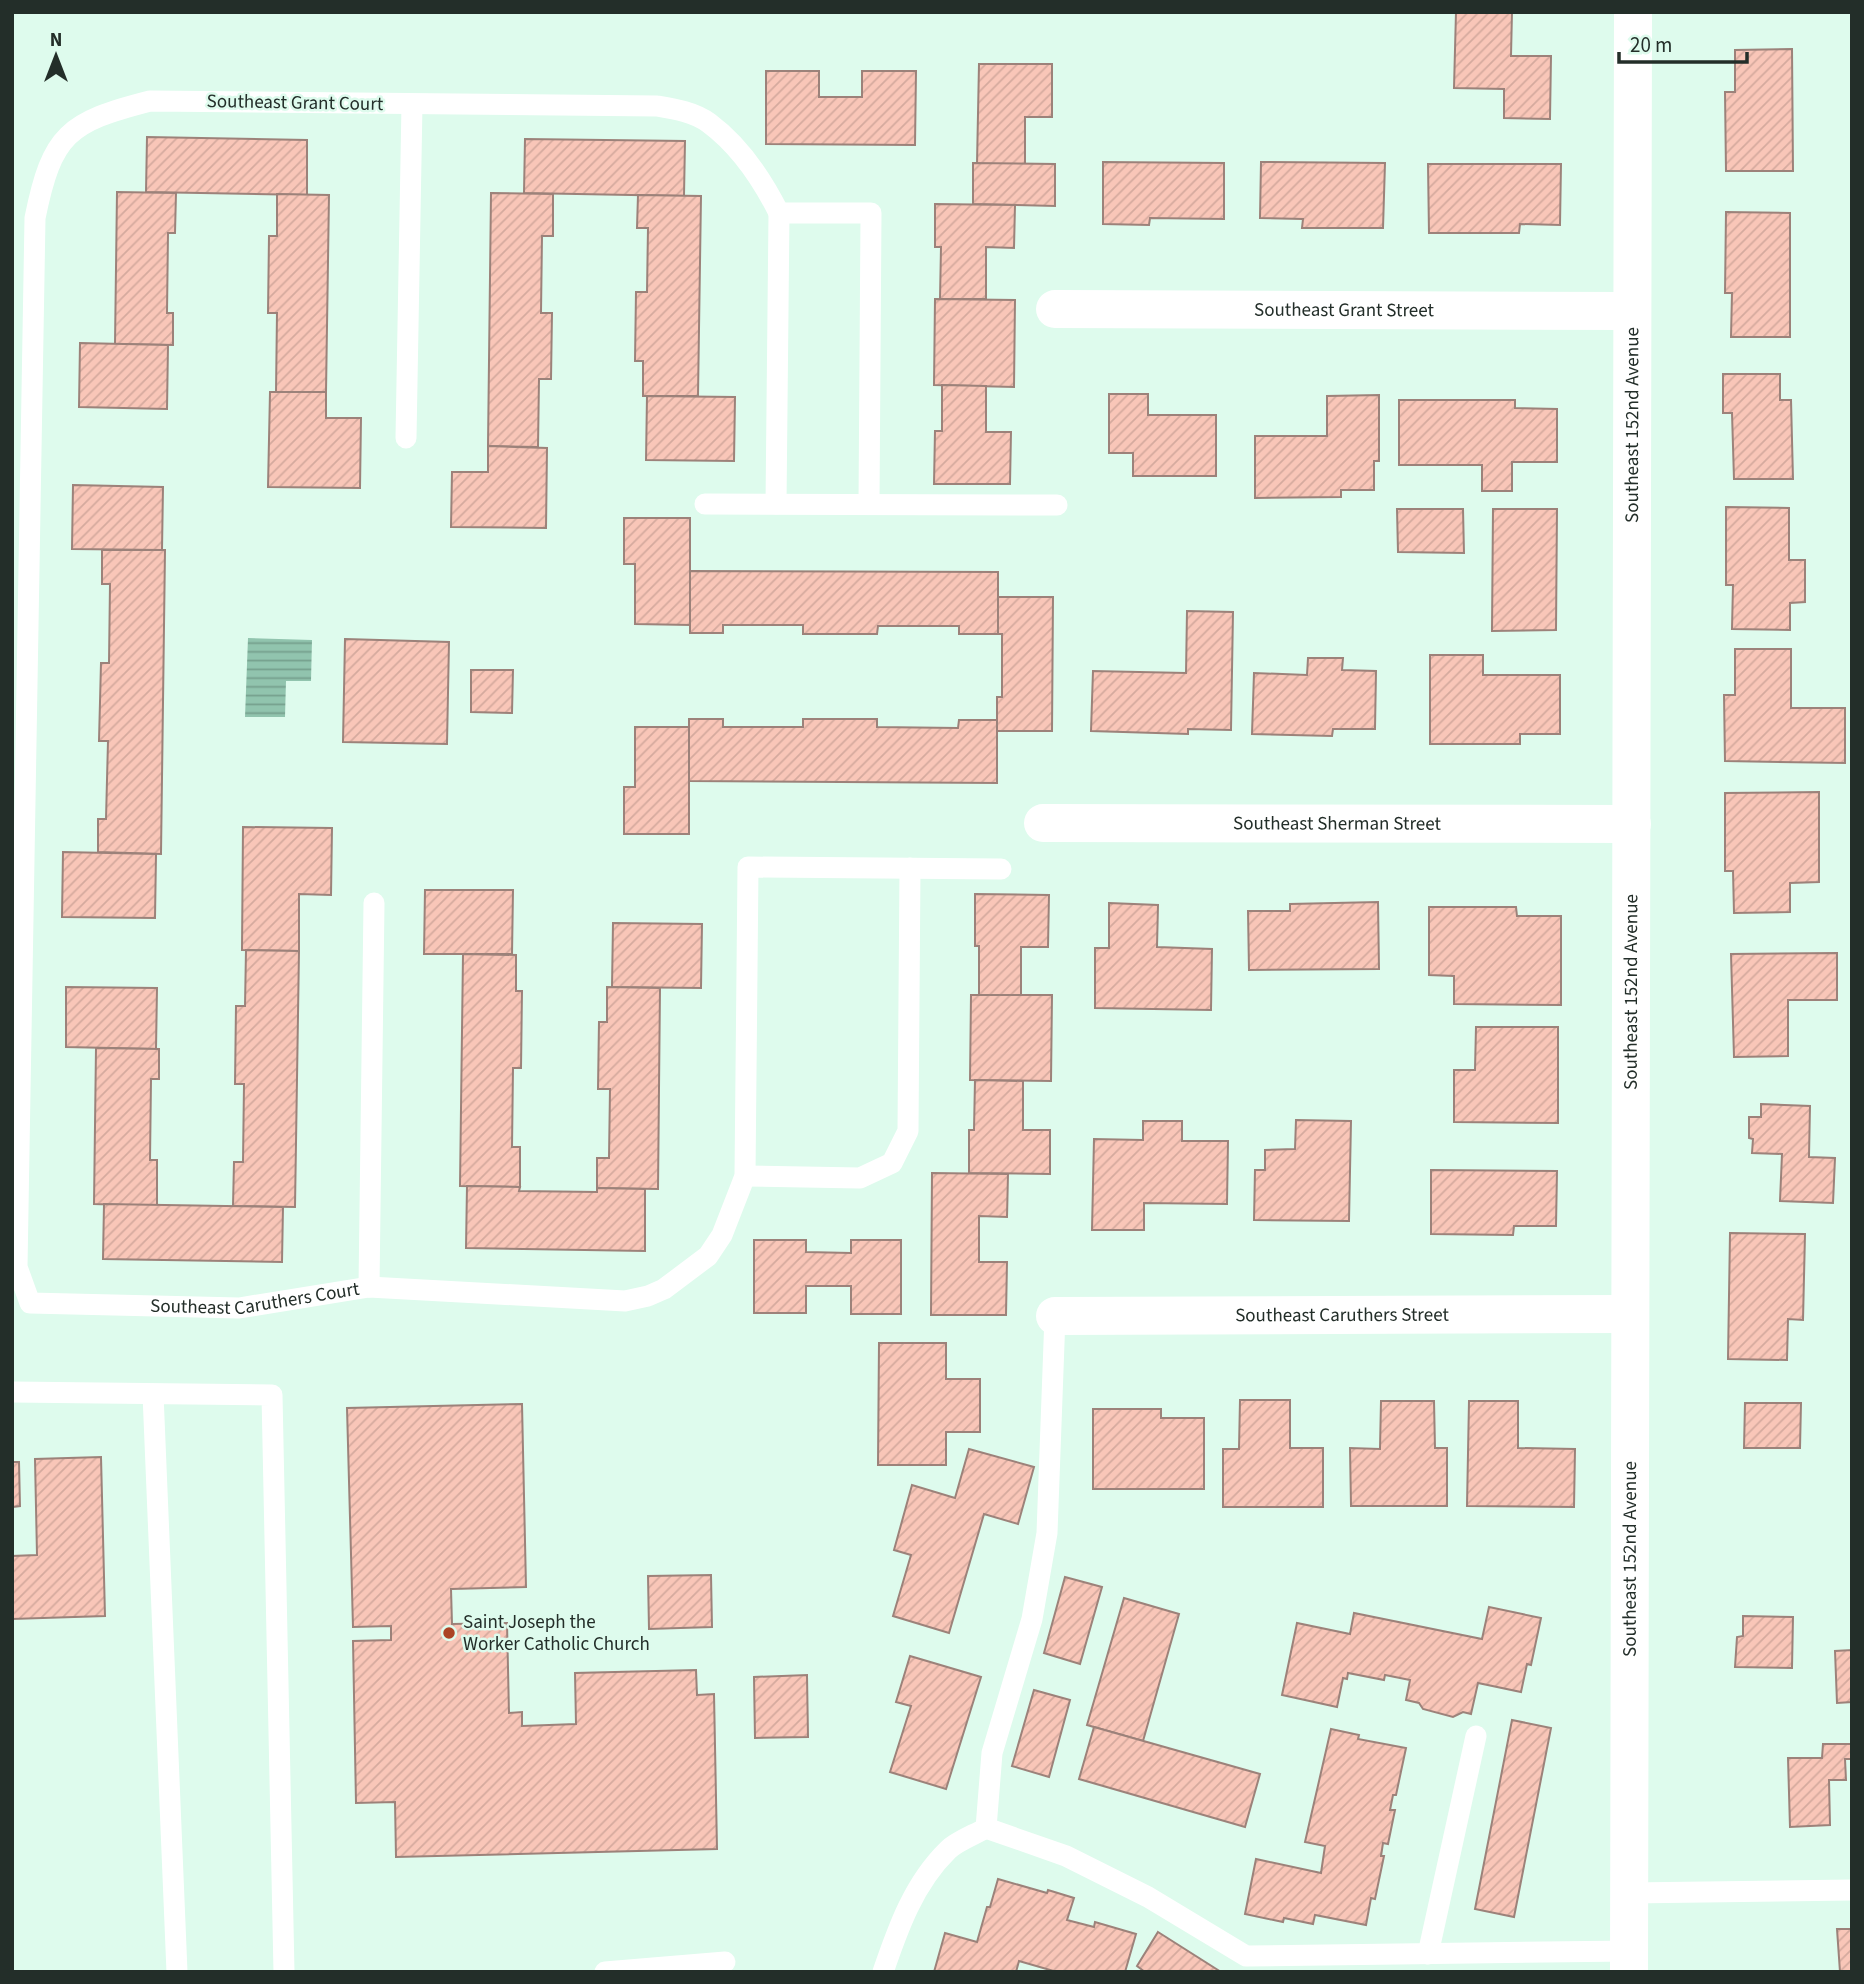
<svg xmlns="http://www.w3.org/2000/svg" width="1864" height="1984" viewBox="0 0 1864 1984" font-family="'Source Sans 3',sans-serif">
<defs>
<pattern id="water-rules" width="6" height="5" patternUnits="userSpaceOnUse" patternTransform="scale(1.75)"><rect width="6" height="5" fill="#91c4ae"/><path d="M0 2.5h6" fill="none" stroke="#76a08e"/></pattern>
<pattern id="building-hatch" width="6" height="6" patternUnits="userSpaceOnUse" patternTransform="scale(1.75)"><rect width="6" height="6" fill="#f9c6b8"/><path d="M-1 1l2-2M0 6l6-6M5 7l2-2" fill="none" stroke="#d5aa9e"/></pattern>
</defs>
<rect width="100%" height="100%" fill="#defbed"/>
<!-- water -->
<path fill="url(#water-rules)" d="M248,638L312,640L311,681H286L285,717H245Z"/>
<!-- building -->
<g fill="url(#building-hatch)" stroke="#9c827a" stroke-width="2">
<path d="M1456,12H1512L1511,56H1551L1550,119L1504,118V89L1454,88Z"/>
<path d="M1792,49L1793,171H1726L1725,92H1735V50Z"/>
<path d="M979,64H1052V117H1025V164H977Z"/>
<path d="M766,71H819V97H862V71H916L915,145L766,144Z"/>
<path d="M147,137L307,140V195L146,192Z"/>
<path d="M525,139L685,141L684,196L524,193Z"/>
<path d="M1103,162L1224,163V219L1150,218L1149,225L1103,224Z"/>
<path d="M1261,162L1385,163L1383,228H1302L1303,219L1260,218Z"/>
<path d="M973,163L1055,164V206L973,204Z"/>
<path d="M1428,164H1561L1560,225L1520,224L1519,233H1429Z"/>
<path d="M117,192L176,193L175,233H168L167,313H173V345L115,344Z"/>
<path d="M491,193L553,194V236H542L541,313H552L551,379H539L538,447L488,446Z"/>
<path d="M277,194L329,195L326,392H276L277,313H268L269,236H277Z"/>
<path d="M638,195L701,196L698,396H643V361H635L636,292H647L648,228H637Z"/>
<path d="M935,204L1015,205L1014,248L986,247V299H940L941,247H935Z"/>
<path d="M1726,212L1790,213V337H1731L1732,293H1725Z"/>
<path d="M935,299L1015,300L1014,387L934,385Z"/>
<path d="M80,343L168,345L167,409L79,407Z"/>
<path d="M1723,374H1780V400H1791L1793,479H1734L1732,413H1723Z"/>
<path d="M942,385L986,386V432H1011L1010,484H934L935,431H942Z"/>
<path d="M270,392H326V418H361L360,488L268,487Z"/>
<path d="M1109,394H1148V415H1216V476H1133V453H1109Z"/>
<path d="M1379,395V461H1374V490H1341V497L1255,498V436H1327V396Z"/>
<path d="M647,396L735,397L734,461L646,460Z"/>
<path d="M1399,400H1515V408L1557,409V462H1512V491H1482V465H1399Z"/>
<path d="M488,446L547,448L546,528L451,527L452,472H488Z"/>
<path d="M73,485L163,487L162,550L72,549Z"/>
<path d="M1726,507L1789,508V560H1805V602L1790,603V630L1732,629L1733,585H1726Z"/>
<path d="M1397,509H1463L1464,553L1398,552Z"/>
<path d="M1493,509H1557L1556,630L1492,631Z"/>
<path d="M624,518H690V625L635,624V564H624Z"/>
<path d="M102,550H165L161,854L98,852V819H106L108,741H99L101,663H109L110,584H102Z"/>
<path d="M690,571L998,572V634H959V626H878L877,634H803V625H723V633H690Z"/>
<path d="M998,597H1053L1052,731H997V697H1002V634H998Z"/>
<path d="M1187,611L1233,612L1231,730L1188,729V734L1091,731L1093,671L1186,673Z"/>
<path d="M345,639L449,642L447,744L343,742Z"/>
<path d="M1735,649H1791V708H1845V763L1725,761L1724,695H1735Z"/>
<path d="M1430,655H1483V675H1560V734H1520V744H1430Z"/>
<path d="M1308,658H1343L1342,670L1376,671L1375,729H1333L1332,736L1252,734L1254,673L1307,675Z"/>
<path d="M471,670H513L512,713L471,712Z"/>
<path d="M689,719H723V727H803V719H877V727L958,728L959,720H997V783L689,781Z"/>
<path d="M635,727H689V834H624V787H635Z"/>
<path d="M1819,792V882L1790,883V912L1734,913L1733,871H1725V793Z"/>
<path d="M243,827L332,828L331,895L299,894V951L242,950Z"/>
<path d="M63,852L156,854L155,918L62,917Z"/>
<path d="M425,890H513L512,954H424Z"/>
<path d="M975,894L1049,895L1048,947H1021V995H979V946H975Z"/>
<path d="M1378,902L1379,969L1249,970L1248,911H1290V904Z"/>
<path d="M1109,903L1158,905L1157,947L1212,949L1211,1010L1095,1008V948H1109Z"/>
<path d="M1429,907H1516L1517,916H1561V1005L1454,1004V976L1429,975Z"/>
<path d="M613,923L702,924L701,988L612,987Z"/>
<path d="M246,950L299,951L295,1207L233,1206L234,1162H243L244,1084H235L236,1006H245Z"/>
<path d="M1837,953V1000H1788V1056L1734,1057L1731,954Z"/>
<path d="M463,954L516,955V991H522L521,1068H513L512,1147H520V1187L460,1186Z"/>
<path d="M66,987L157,988L156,1049L66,1047Z"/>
<path d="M607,987L660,988L658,1189L597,1188V1158H609L610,1089H598L599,1022H607Z"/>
<path d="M971,995H1052L1051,1081L970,1080Z"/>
<path d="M1476,1027H1558V1123L1454,1122V1070H1475Z"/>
<path d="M96,1048L159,1049V1079H151L150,1160H157V1206L94,1204Z"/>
<path d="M975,1080L1023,1081V1130H1050V1174L969,1173V1130H974Z"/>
<path d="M1761,1104L1810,1106L1809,1157L1835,1158L1833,1203L1780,1201L1782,1154L1752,1153L1753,1139L1749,1138V1117H1761Z"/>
<path d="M1296,1120L1351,1121L1349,1221L1254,1220L1255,1170H1265V1150L1295,1149Z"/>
<path d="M1143,1121H1182V1141H1228L1227,1204L1144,1203V1230H1092L1094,1139L1143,1140Z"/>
<path d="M1431,1170L1557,1171L1556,1226H1514L1513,1235L1431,1234Z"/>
<path d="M932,1173L1008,1174L1007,1217L979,1216V1262H1007L1006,1315H931Z"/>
<path d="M467,1186L520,1187L519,1191L597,1192V1188L645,1189V1251L466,1248Z"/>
<path d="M104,1204L283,1207L282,1262L103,1259Z"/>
<path d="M1730,1233L1805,1234L1803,1320L1788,1319L1787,1360L1728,1359Z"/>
<path d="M754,1240H806V1252L851,1253V1240H901V1314H851V1286H806V1313H754Z"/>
<path d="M879,1343H946V1379H980V1432H946V1465H878Z"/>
<path d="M1240,1400H1290V1448H1323V1507H1223V1449H1239Z"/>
<path d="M1381,1401H1434L1435,1448H1447V1506H1351L1350,1448L1380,1449Z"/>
<path d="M1469,1401H1518V1448L1575,1449L1574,1507L1467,1506Z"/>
<path d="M1745,1403H1801L1800,1448H1744Z"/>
<path d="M522,1404L526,1587L451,1589L452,1624L507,1623L509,1713L522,1712V1726L576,1724L575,1673L696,1670L697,1695L714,1694L717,1849L396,1857L395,1802L356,1803L353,1641L391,1640V1626L353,1627L347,1408Z"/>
<path d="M1093,1409H1161V1418H1204V1489H1093Z"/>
<path d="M969,1449L1034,1467L1018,1524L984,1514L949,1633L893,1616L911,1555L894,1550L912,1485L955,1498Z"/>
<path d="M101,1457L105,1616L12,1619V1556L37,1555L35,1459Z"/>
<path d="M12,1462H19L20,1506L12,1507Z"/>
<path d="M711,1575L712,1627L649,1629L648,1576Z"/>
<path d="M1065,1577L1102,1587L1080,1664L1044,1653Z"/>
<path d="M1124,1598L1179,1614L1143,1741L1087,1725Z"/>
<path d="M1489,1607L1541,1618L1531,1665L1527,1664L1521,1692L1478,1683L1471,1714L1463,1712L1453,1717L1423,1709L1419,1703L1406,1700L1410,1680L1385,1675L1384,1680L1348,1673L1347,1679L1343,1678L1337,1707L1282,1695L1297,1623L1350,1634L1354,1613L1482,1639Z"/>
<path d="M1743,1616L1793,1617L1792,1668L1735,1667L1737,1637L1743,1636Z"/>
<path d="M1852,1650V1702L1837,1703L1835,1651Z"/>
<path d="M910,1656L981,1677L946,1789L890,1772L911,1706L896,1702Z"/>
<path d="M807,1675L808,1737L755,1738L754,1677Z"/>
<path d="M1034,1690L1070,1700L1049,1777L1012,1766Z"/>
<path d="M1512,1720L1551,1728L1514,1917L1475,1909Z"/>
<path d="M1094,1727L1260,1774L1245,1827L1079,1779Z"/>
<path d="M1331,1729L1359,1735L1358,1739L1406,1748L1396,1795H1393L1390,1810H1395L1388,1844L1383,1843L1381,1856H1384L1375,1899L1371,1898L1366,1925L1315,1915L1313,1924L1284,1918L1283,1922L1245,1914L1256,1859L1321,1873L1325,1846L1305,1842Z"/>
<path d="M1823,1744H1852V1759H1845L1846,1780H1829L1830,1825L1790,1827L1788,1758H1822Z"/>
<path d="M998,1879L1047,1893L1048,1890L1074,1898L1067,1920L1094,1927L1095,1922L1136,1934L1125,1972H1057L1019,1961L1016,1972H934L945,1933L977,1942L987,1907H990Z"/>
<path d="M1837,1929H1852V1972H1840Z"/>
<path d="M1158,1932L1221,1972H1145L1137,1966Z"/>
</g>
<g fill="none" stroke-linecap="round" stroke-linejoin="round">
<!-- lane -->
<g stroke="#fff" stroke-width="21">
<path id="s1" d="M779,213C762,179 740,146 709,123C694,112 675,109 657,106L150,101C68,122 52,134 35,218L17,1267L30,1303L239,1308L369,1287L625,1301L648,1296L664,1289L708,1256L722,1235L745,1176L748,867L1001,869"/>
<path d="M406,438L412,104"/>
<path d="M705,504L1057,505"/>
<path d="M776,504L779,213H871L869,504"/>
<path d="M745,1176L860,1178L892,1163L908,1131L910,868"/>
<path d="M369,1287L374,903"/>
<path d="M12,1392L272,1395L284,1972"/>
<path d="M153,1394L177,1972"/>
<path d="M986,1828L1066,1856L1148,1897L1246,1956L1629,1951"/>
<path d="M1629,1893L1852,1890"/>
<path d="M1428,1954L1476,1736"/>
<path d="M605,1972L725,1962"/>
<path d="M883,1972C898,1928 914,1883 948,1850C957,1841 974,1835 986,1828L992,1753L1032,1619L1047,1533L1055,1316"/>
</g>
<!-- street -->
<g stroke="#fff" stroke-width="38">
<path id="s2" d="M1055,309L1631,311"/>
<path id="s3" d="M1043,823L1632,824"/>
<path id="s4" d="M1055,1316L1630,1314"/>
<path id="s5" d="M1629,1972L1633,12"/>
</g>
</g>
<!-- markers -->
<circle fill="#ab4324" stroke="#defbed" stroke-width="2.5" cx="449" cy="1633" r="7"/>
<g text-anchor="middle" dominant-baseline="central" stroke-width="5" stroke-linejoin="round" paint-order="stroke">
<!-- street labels -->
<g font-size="19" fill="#232e29" stroke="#defbed">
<text transform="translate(295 103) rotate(1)">Southeast Grant Court</text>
<text stroke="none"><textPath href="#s2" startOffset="289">Southeast Grant Street</textPath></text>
<text stroke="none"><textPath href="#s5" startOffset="1547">Southeast 152nd Avenue</textPath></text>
<text stroke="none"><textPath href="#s3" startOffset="294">Southeast Sherman Street</textPath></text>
<text stroke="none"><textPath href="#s5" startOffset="980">Southeast 152nd Avenue</textPath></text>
<text stroke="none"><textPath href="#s1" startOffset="2170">Southeast Caruthers Court</textPath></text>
<text stroke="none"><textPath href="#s4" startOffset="287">Southeast Caruthers Street</textPath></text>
<text stroke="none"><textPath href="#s5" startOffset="413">Southeast 152nd Avenue</textPath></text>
</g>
<!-- poi labels -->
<g font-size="19" fill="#232e29" stroke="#defbed" text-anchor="start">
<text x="463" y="1622">Saint Joseph the<tspan x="463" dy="22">Worker Catholic Church</tspan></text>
</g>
</g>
<!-- border -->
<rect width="1864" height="1984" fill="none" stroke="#232e29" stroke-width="28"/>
<!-- north arrow -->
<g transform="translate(56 56)" stroke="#defbed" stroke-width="5" paint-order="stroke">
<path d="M0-5L12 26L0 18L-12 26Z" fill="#232e29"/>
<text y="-10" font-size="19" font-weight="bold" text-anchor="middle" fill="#232e29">N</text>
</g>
<!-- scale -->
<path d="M1619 52v10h128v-10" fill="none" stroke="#232e29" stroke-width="3.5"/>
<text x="1630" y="52" font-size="21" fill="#232e29" stroke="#defbed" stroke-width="5" paint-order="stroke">20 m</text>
</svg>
